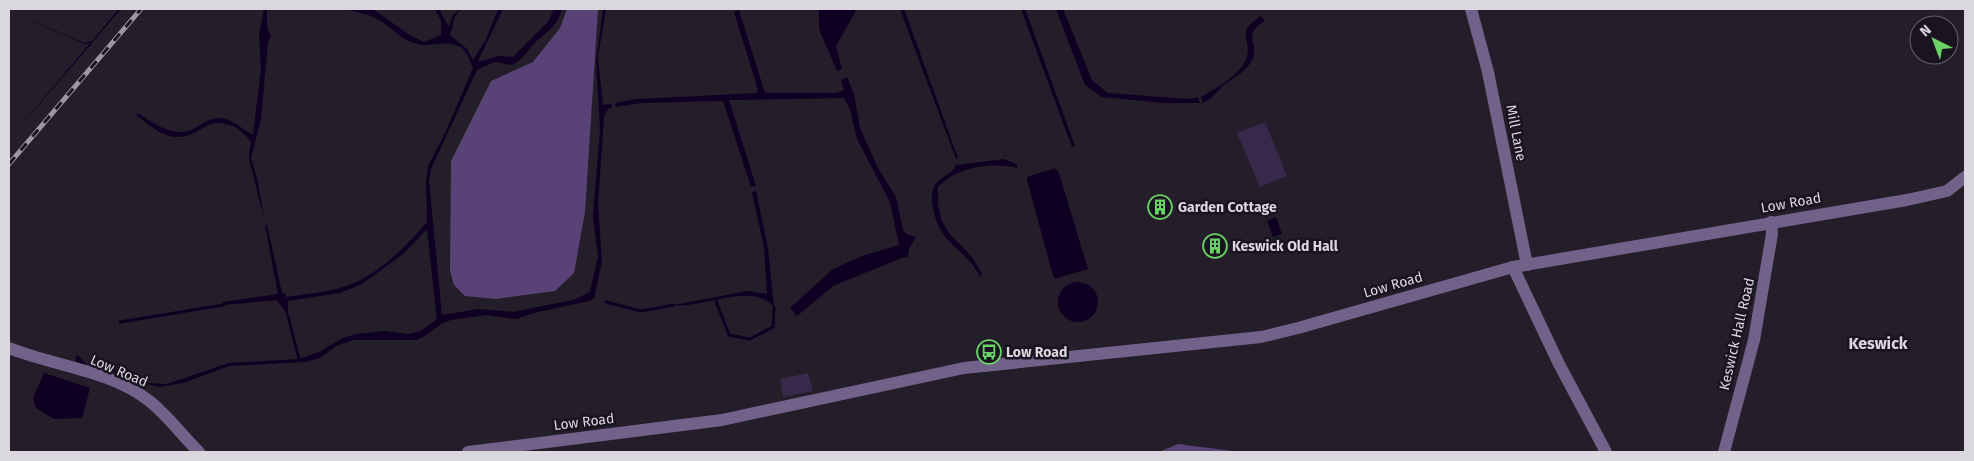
<svg xmlns="http://www.w3.org/2000/svg" width="1974" height="461" viewBox="0 0 1974 461" font-family="'Fira Sans',sans-serif">
<rect width="100%" height="100%" fill="#231e2a"/>
<!-- green -->
<g fill="#38294c">
<path d="M1265,122L1287,176L1260,187L1237,133Z"/>
<path d="M808,373L813,391L783,397L780,379Z"/>
</g>
<!-- forest -->
<g fill="#594376">
<path d="M567,9H598L585,212L574,273L555,291L496,299L465,296L454,285L450,271L451,161L491,81L533,62L560,28Z"/>
<path d="M1178,444L1240,452H1241H1159Z"/>
</g>
<!-- water -->
<g fill="#0f0023">
<path d="M119,9H121L9,140L90,43L85,44L9,11L85,43L92,41Z"/>
<path d="M264,9H267V28L271,37L268,42L261,119L251,158L257,178L264,217C260,204 257,191 254,178C250,161 247,163 251,143C248,136 241,131 235,127C206,114 202,137 177,137C163,137 146,123 136,115L138,113C156,125 176,140 197,127C203,123 211,118 219,118C234,119 241,129 253,135L261,69L259,36Z"/>
<path d="M345,9H373L408,34L424,42L441,35V21L435,9H439L449,27L453,14L461,9L455,16L450,35L467,49L473,60L486,39L498,9H503L479,59V62L498,56L513,57L548,22L554,9H562C559,23 550,30 539,39C531,45 525,58 514,64C508,67 502,61 495,62C490,63 482,68 477,70L431,169L429,181L442,315L478,309L513,312L573,300L590,292L598,256L593,217L600,129L596,62L603,9H606L598,57L603,105L611,104L612,107L607,110L604,117L598,204L602,262L594,298L589,301L534,313L516,319L486,315L451,320L441,324L425,336L417,340H353L336,346L320,358L306,362L229,366L183,383L159,387L142,383L128,374L78,366L75,357L78,355L88,366L127,372L148,383L167,384L228,363L299,359L319,352L343,338L356,334L385,331L408,334L421,331L437,319L427,229L403,254L362,284L340,293L288,301V316L277,300L223,305V302L278,294L265,225H267L282,293H285L286,297C304,294 325,293 343,287C376,277 405,248 427,222L426,182L428,166L445,133L473,68C470,62 467,52 462,48C447,38 432,48 417,44C403,41 395,31 384,23C371,14 359,13 345,9Z"/>
<path d="M819,9H857L836,46L842,69L837,71L819,29Z"/>
<path d="M900,9H904L958,158L956,159Z"/>
<path d="M1021,9H1025L1075,146L1072,147Z"/>
<path d="M1056,9H1063L1092,80L1108,93L1188,99L1198,97L1200,103H1163L1102,97L1085,85Z"/>
<path d="M739,10L765,93H837L844,90L841,80L847,77L854,94L860,128L878,168L896,197L903,230L906,234L916,237L909,249L908,258L904,257L833,286L797,316L790,308L833,269L862,256L899,245L890,202L857,139L850,110L844,98L729,100L756,186L751,187L723,101L641,103L616,107L615,103L637,99L757,93L758,90L734,12Z"/>
<path d="M1261,16L1265,21C1241,35 1259,42 1253,58C1247,72 1235,76 1224,85C1216,92 1212,99 1203,103L1201,97C1215,89 1243,74 1247,56C1252,36 1234,34 1261,16Z"/>
<path d="M1004,159L1017,164V168C991,162 957,167 938,187C935,243 966,236 982,275L980,276C969,256 956,251 944,235C936,225 929,202 933,190C936,177 952,176 956,165Z"/>
<path d="M1055,168L1056,171L1058,170L1088,269L1054,279L1027,180V177Z"/>
<path d="M756,191L768,249L774,307C752,281 703,309 674,305L747,291L767,294L764,247L752,192Z"/>
<path d="M1276,217L1282,234L1273,237L1267,221Z"/>
<circle cx="1078" cy="302" r="20"/>
<path d="M44,373L90,388L82,418L54,419L36,408L33,398Z"/>
</g>
<g fill="none" stroke-linecap="round" stroke-linejoin="round">
<!-- stream -->
<g stroke="#0f0023" stroke-width="3">
<path d="M716,301L729,335L750,339L773,327L774,307"/>
<path d="M606,302L641,311L674,305"/>
<path d="M288,316L299,359"/>
<path d="M120,322L223,305"/>
</g>
<!-- minor -->
<g stroke="#72628a" stroke-width="12">
<path d="M1471,9L1488,72L1527,265"/>
<path d="M1513,267L1559,364L1606,452"/>
<path d="M9,348C54,366 109,370 148,400C168,415 182,436 199,452"/>
<path d="M468,452L722,420L964,368L1261,337L1298,328L1513,267L1907,200L1947,191L1965,177"/>
<path d="M1724,452L1754,340L1772,234L1771,222"/>
</g>
<!-- rail casing -->
<g stroke="#9c98a1" stroke-width="5">
<path id="rail" d="M9,164L141,9"/>
</g>
<!-- rail -->
<use href="#rail" stroke="#191420" stroke-width="3" stroke-dasharray="9" stroke-linecap="butt"/>
</g>
<!-- icons -->
<defs>
<g id="building-ring" transform="scale(1.25)"><circle r="9.5" fill="#191420" stroke="#69d464" stroke-width="1.5"/><path d="M-4-6H4V6H1V3H-1V6H-4ZM-2.5-4.3h1.7v1.8h-1.7ZM.8-4.3h1.7v1.8H.8ZM-2.5-1h1.7V.8h-1.7ZM.8-1h1.7V.8H.8Z" fill="#69d464"/></g>
<g id="bus-ring" transform="scale(1.25)"><circle r="9.5" fill="#191420" stroke="#69d464" stroke-width="1.5"/><path d="M-5-6H5V4H4V6H2V4H-2V6H-4V4H-5ZM-3.5-4V0h7V-4ZM-3.5 1.2v1.5H-2V1.2ZM2 1.2v1.5H3.5V1.2Z" fill="#69d464"/></g>
</defs>
<g fill-rule="evenodd">
<use href="#building-ring" x="1160" y="207"/>
<use href="#building-ring" x="1215" y="246"/>
<use href="#bus-ring" x="989" y="352"/>
</g>
<g text-anchor="middle" dominant-baseline="central" stroke-width="5" stroke-linejoin="round" paint-order="stroke">
<!-- street labels -->
<g font-size="14" fill="#dad7df" stroke="#191420">
<text transform="translate(1516 133) rotate(79)">Mill Lane</text>
<text transform="translate(1791 203) rotate(-10)">Low Road</text>
<text transform="translate(1393 285) rotate(-16)">Low Road</text>
<text transform="translate(1737 334) rotate(-77)">Keswick Hall Road</text>
<text transform="translate(119 371) rotate(23)">Low Road</text>
<text transform="translate(584 422) rotate(-7)">Low Road</text>
</g>
<!-- poi labels -->
<g font-size="14" font-weight="bold" fill="#dad7df" stroke="#191420" text-anchor="start">
<text x="1178" y="207">Garden Cottage</text>
<text x="1232" y="246">Keswick Old Hall</text>
<text x="1006" y="352">Low Road</text>
</g>
<!-- quarter labels -->
<g font-size="16" font-weight="bold" fill="#dad7df" stroke="#191420">
<text x="1878" y="343">Keswick</text>
</g>
</g>
<!-- border -->
<rect width="1974" height="461" fill="none" stroke="#dad7df" stroke-width="20"/>
<!-- north arrow -->
<g transform="translate(1934 40) rotate(318)"><circle r="24" fill="#191420" stroke="#66626c"/>
<path d="M0-4L9 19L0 12L-9 19Z" fill="#69d464"/>
<text y="-8" font-size="14" font-weight="bold" text-anchor="middle" fill="#dad7df">N</text>
</g>
</svg>
